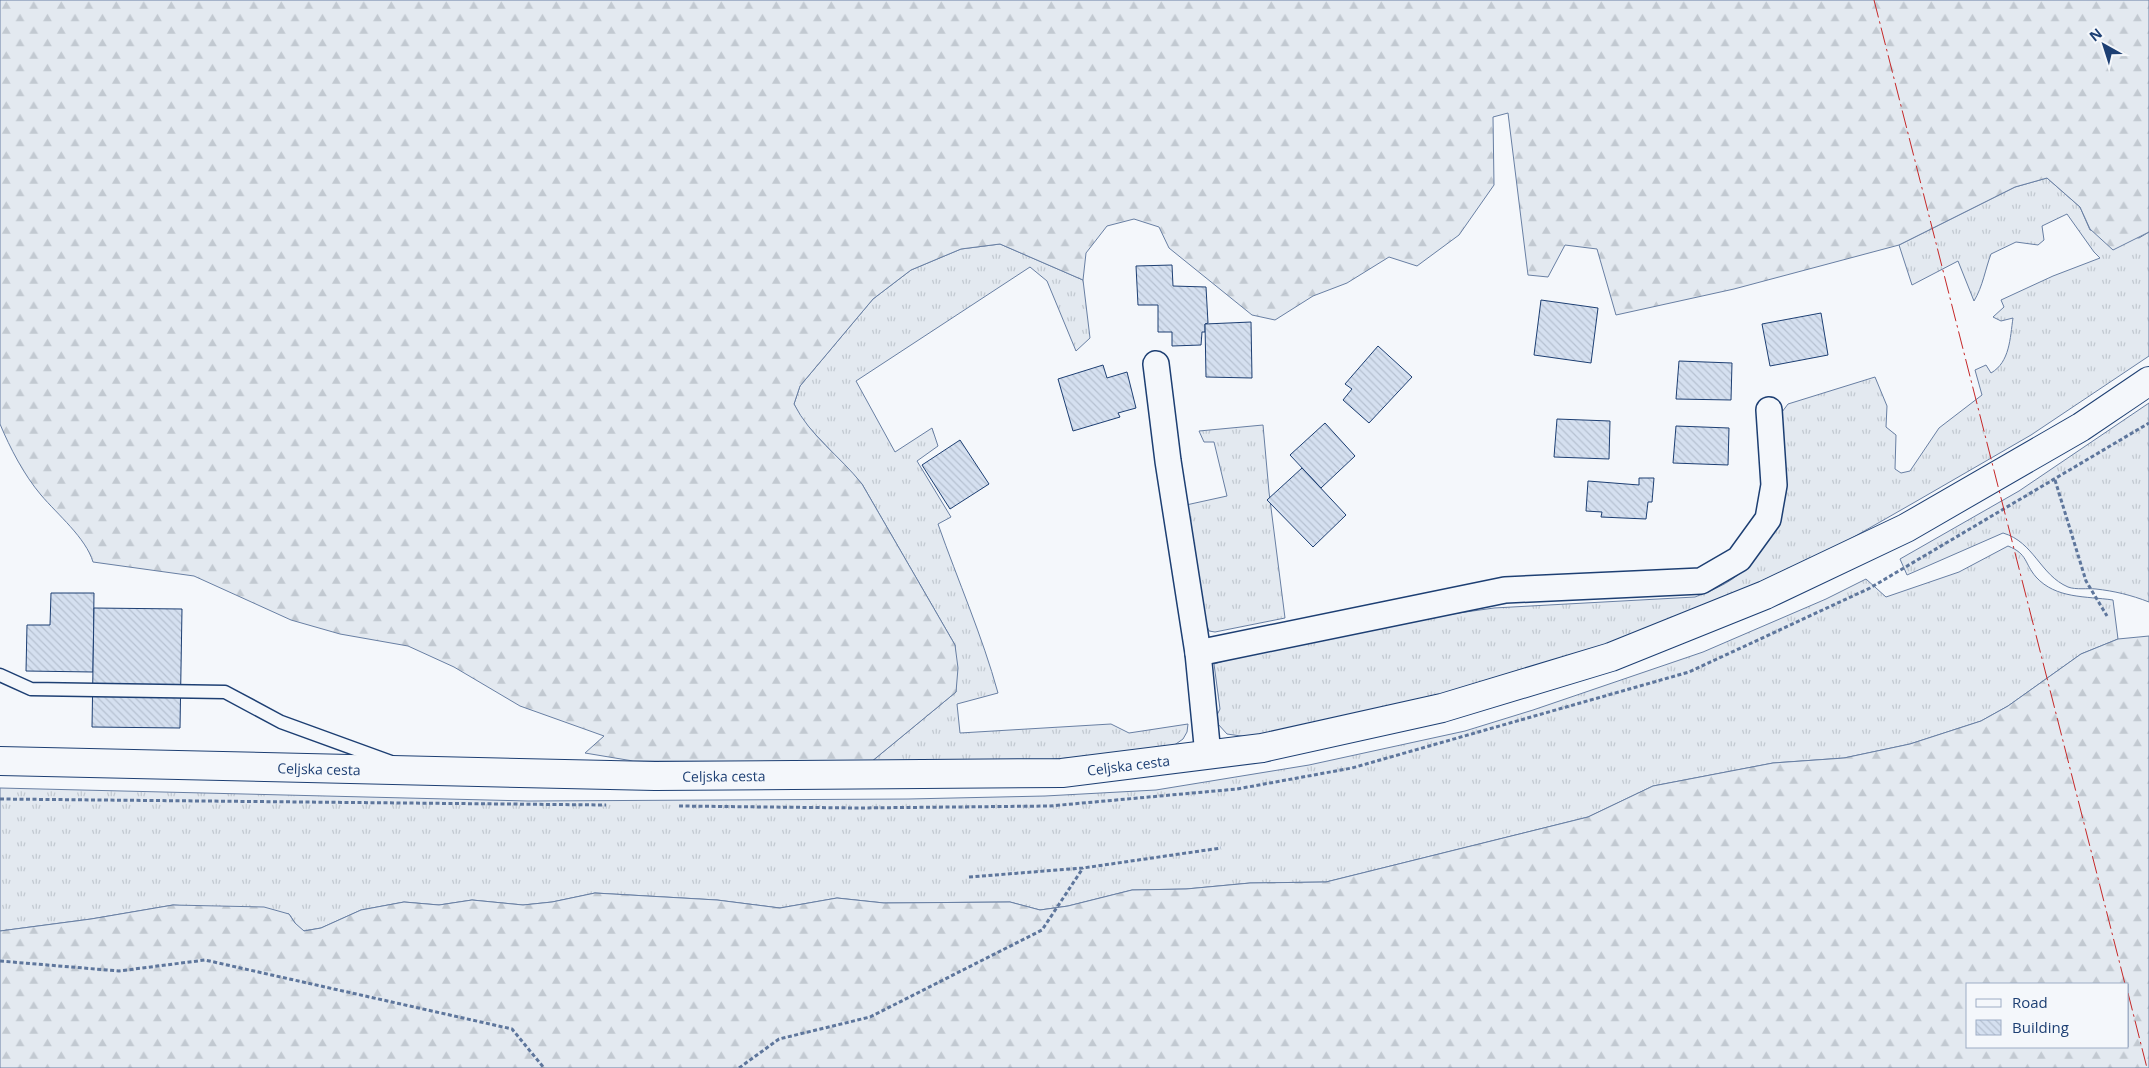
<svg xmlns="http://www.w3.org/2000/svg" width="2149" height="1068" viewBox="0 0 2149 1068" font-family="'Open Sans',sans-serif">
<defs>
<pattern id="grass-tufts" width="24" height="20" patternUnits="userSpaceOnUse" patternTransform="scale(1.25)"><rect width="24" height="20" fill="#e3e9f0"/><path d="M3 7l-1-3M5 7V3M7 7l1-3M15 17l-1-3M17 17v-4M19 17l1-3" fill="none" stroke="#c2c9d1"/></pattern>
<pattern id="forest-firs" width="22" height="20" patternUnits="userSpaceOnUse" patternTransform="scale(1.25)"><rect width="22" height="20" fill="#e3e9f0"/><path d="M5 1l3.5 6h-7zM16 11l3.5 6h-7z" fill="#c2c9d1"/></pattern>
<pattern id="building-back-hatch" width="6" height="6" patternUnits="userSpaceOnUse" patternTransform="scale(1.25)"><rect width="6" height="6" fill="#d5e0f0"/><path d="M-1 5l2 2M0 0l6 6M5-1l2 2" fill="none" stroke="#b6c1d1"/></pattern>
</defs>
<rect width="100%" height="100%" fill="#f4f7fb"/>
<!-- grass -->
<g fill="url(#grass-tufts)" stroke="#687fa3">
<path d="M2047,178L2080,207L2090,230L2139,238L2149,232V356L2031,435L1915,502L1845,542L1749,587L1643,632L1455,694L1255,738L1227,734L1218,724L1216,717L1220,709L1214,664L1227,660L1423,618L1494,608L1695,597C1718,588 1735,581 1751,562L1779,416L1788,404L1875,377L1887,406L1886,427L1896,435L1895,469L1901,473L1910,471L1939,428L1982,395L1975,370L1986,365L1991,373C2010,362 2010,338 2013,318L2001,321L1993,317L2004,307L2001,300L2053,276L2100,258L2094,252L2067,214L2042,226L2044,240L2038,245L2016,242L1991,254C1985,270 1983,286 1974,301L1958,261L1912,285L1899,245L2015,187Z"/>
<path d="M1000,244L1083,280L1090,338L1076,351L1047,281L1030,267L856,381L895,452L932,428L938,446L917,461L951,517L938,524C958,581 982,635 998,693L957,704L960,733L1111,724L1129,733L1188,724L1187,732L1183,739L1173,746L1140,752L1044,760L871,762L956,692L955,645L862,484L801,419L794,404L800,386L873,299L911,270L961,249Z"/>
<path d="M2149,403V602C2131,595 2114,591 2096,589C2088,588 2076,590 2068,587C2040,575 2034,542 2003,533L1907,575L1900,559L2019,491Z"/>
<path d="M1263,425L1269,492L1285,618L1215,632L1209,631L1205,621L1177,507L1227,496L1214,442H1204L1199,431Z"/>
<path d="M2008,546C2028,554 2024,563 2036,577C2056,599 2086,596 2113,600L2118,639L2081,654L2008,706L1981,721L1910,744L1844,758L1773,763L1653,786L1588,817L1326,882L1250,883L1186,889L1132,890L1068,906L1040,910L1010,902L884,903L837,898L780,908L717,900L595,893L552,902L523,905L472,900L439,905L404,902L361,910L321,928L303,931L295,923L289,914L173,905L91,919L0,931V788L528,801L908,799L1045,796L1156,790L1309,765L1465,731L1533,710L1703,652L1826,599L1866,579L1886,597L1959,572Z"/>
</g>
<!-- forest -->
<g fill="url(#forest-firs)" stroke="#687fa3" fill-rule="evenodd">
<path d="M0,0H2149V232L2113,250L2090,229L2080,207L2047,178L2015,187L1899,245L1734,289L1616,315L1597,249L1565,245L1548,277L1528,275L1508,113L1493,117L1494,185L1459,235L1417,266L1389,257L1347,283L1313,296L1275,320L1252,315L1169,248L1159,227L1134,219L1107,226L1086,253L1083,280L1000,244L961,249L911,270L873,299L800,386L794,404C810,436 840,456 862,484L955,645L958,668L956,692L871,762L633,761L585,753L604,736L520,706L454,667L408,646L340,634L291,620L194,576L93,562C86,538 57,514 41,495C24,475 10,448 0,424Z"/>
<path d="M2149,636V1068H0V931L91,919L173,905L264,907L289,914L295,923L304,931L321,928L361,910L404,902L439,905L472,900L523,905L552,902L595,893L717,900L780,908L837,898L884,903L1010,902L1040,910L1068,906L1132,890L1186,889L1250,883L1326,882L1588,817L1653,786L1773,763L1844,758L1910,744L1981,721L2008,706L2081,654L2118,639ZM2128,984V1047H1968V984Z"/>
</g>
<!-- building -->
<g fill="url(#building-back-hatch)" stroke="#1d3f73">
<path d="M1172,265L1173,286L1206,287L1208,323L1205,324V332H1202L1201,345L1172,346V332H1158V305H1138L1136,266Z"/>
<path d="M1541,300L1598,308L1591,363L1534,355Z"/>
<path d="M1821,313L1828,355L1770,366L1762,324Z"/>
<path d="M1251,322L1252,378L1206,377L1205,324Z"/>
<path d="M1378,346L1412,377L1369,423L1343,400L1352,389L1345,384Z"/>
<path d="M1679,361L1732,363L1731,400L1676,399Z"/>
<path d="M1103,365L1107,378L1127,372L1136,408L1118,413L1120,417L1073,431L1058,379Z"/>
<path d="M1557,419L1610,421L1609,459L1554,457Z"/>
<path d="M1325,423L1355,456L1321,488L1290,455Z"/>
<path d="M1676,426L1729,428L1728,465L1673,463Z"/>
<path d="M960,440L989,484L950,509L922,465Z"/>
<path d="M1302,468L1346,515L1313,547L1267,500Z"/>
<path d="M1639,478H1654L1652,502H1648L1646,519L1601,517L1602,512L1586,511L1588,481L1639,485Z"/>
<path d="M51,593H94L93,672L26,671L27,625H50Z"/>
<path d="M94,608L182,609L180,728L92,727Z"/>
</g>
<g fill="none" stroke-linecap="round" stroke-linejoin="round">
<!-- service casing -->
<g stroke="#1d3f73" stroke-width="15">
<path id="service" d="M0,675L31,689L225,692L281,722L391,762"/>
</g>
<!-- minor casing -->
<g stroke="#1d3f73" stroke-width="28">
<g id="minor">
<path d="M1156,364L1168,461L1198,653L1208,755"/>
<path d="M1198,653L1505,590L1701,581L1739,559L1768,519L1774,485L1769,410"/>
</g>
</g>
<!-- primary casing -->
<g stroke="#1d3f73" stroke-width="30">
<g id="primary">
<path id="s1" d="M0,761L655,776L1062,773L1262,748L1442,708L1611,657L1765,595L1906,528L2081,427L2149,381"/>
</g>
</g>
<!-- path -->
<g stroke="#5e769c" stroke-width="3" stroke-dasharray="4 2.5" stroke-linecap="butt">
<path d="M2055,480L2086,581L2107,616"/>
<path d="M0,799L606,805"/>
<path d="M679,806L857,808L1050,806L1237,789L1352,768L1689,672L1870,588L2149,423"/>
<path d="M969,877L1083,868L1221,848"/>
<path d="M0,961L119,971L205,960L512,1029L544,1068"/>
<path d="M739,1068L779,1039L870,1017L1042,930L1083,868"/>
</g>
<!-- service -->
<use href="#service" stroke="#f4f7fb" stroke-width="12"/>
<!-- minor -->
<use href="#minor" stroke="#f4f7fb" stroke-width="25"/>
<!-- primary -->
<use href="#primary" stroke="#f4f7fb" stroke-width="28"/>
<!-- power -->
<g stroke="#c62828" stroke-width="1" stroke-dasharray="18 4 2.5 4" stroke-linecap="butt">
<path d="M1874,0L2125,984"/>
<path d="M2128,993L2147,1068"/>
</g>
</g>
<g text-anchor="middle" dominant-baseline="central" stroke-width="4" stroke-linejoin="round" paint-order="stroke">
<!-- street labels -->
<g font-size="14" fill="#1d3f73" stroke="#f4f7fb">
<text stroke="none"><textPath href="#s1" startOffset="1129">Celjska cesta</textPath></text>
<text stroke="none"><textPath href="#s1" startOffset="319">Celjska cesta</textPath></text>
<text stroke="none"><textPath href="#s1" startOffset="724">Celjska cesta</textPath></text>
</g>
</g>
<!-- legend -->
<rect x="1966" y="983" width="162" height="65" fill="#f4f7fb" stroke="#9eadc5"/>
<rect x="1976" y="999" width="25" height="8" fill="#f4f7fb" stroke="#9eadc5"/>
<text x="2012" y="1008" font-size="15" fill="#1d3f73">Road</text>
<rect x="1976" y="1020" width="25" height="15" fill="url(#building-back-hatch)" stroke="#9eadc5"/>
<text x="2012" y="1033" font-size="15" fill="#1d3f73">Building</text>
<!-- north arrow -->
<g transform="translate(2104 45) rotate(321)" stroke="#f4f7fb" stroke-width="4" paint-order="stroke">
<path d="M0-4L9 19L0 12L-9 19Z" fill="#1d3f73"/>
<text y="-8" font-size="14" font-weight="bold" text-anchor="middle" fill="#1d3f73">N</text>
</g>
</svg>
